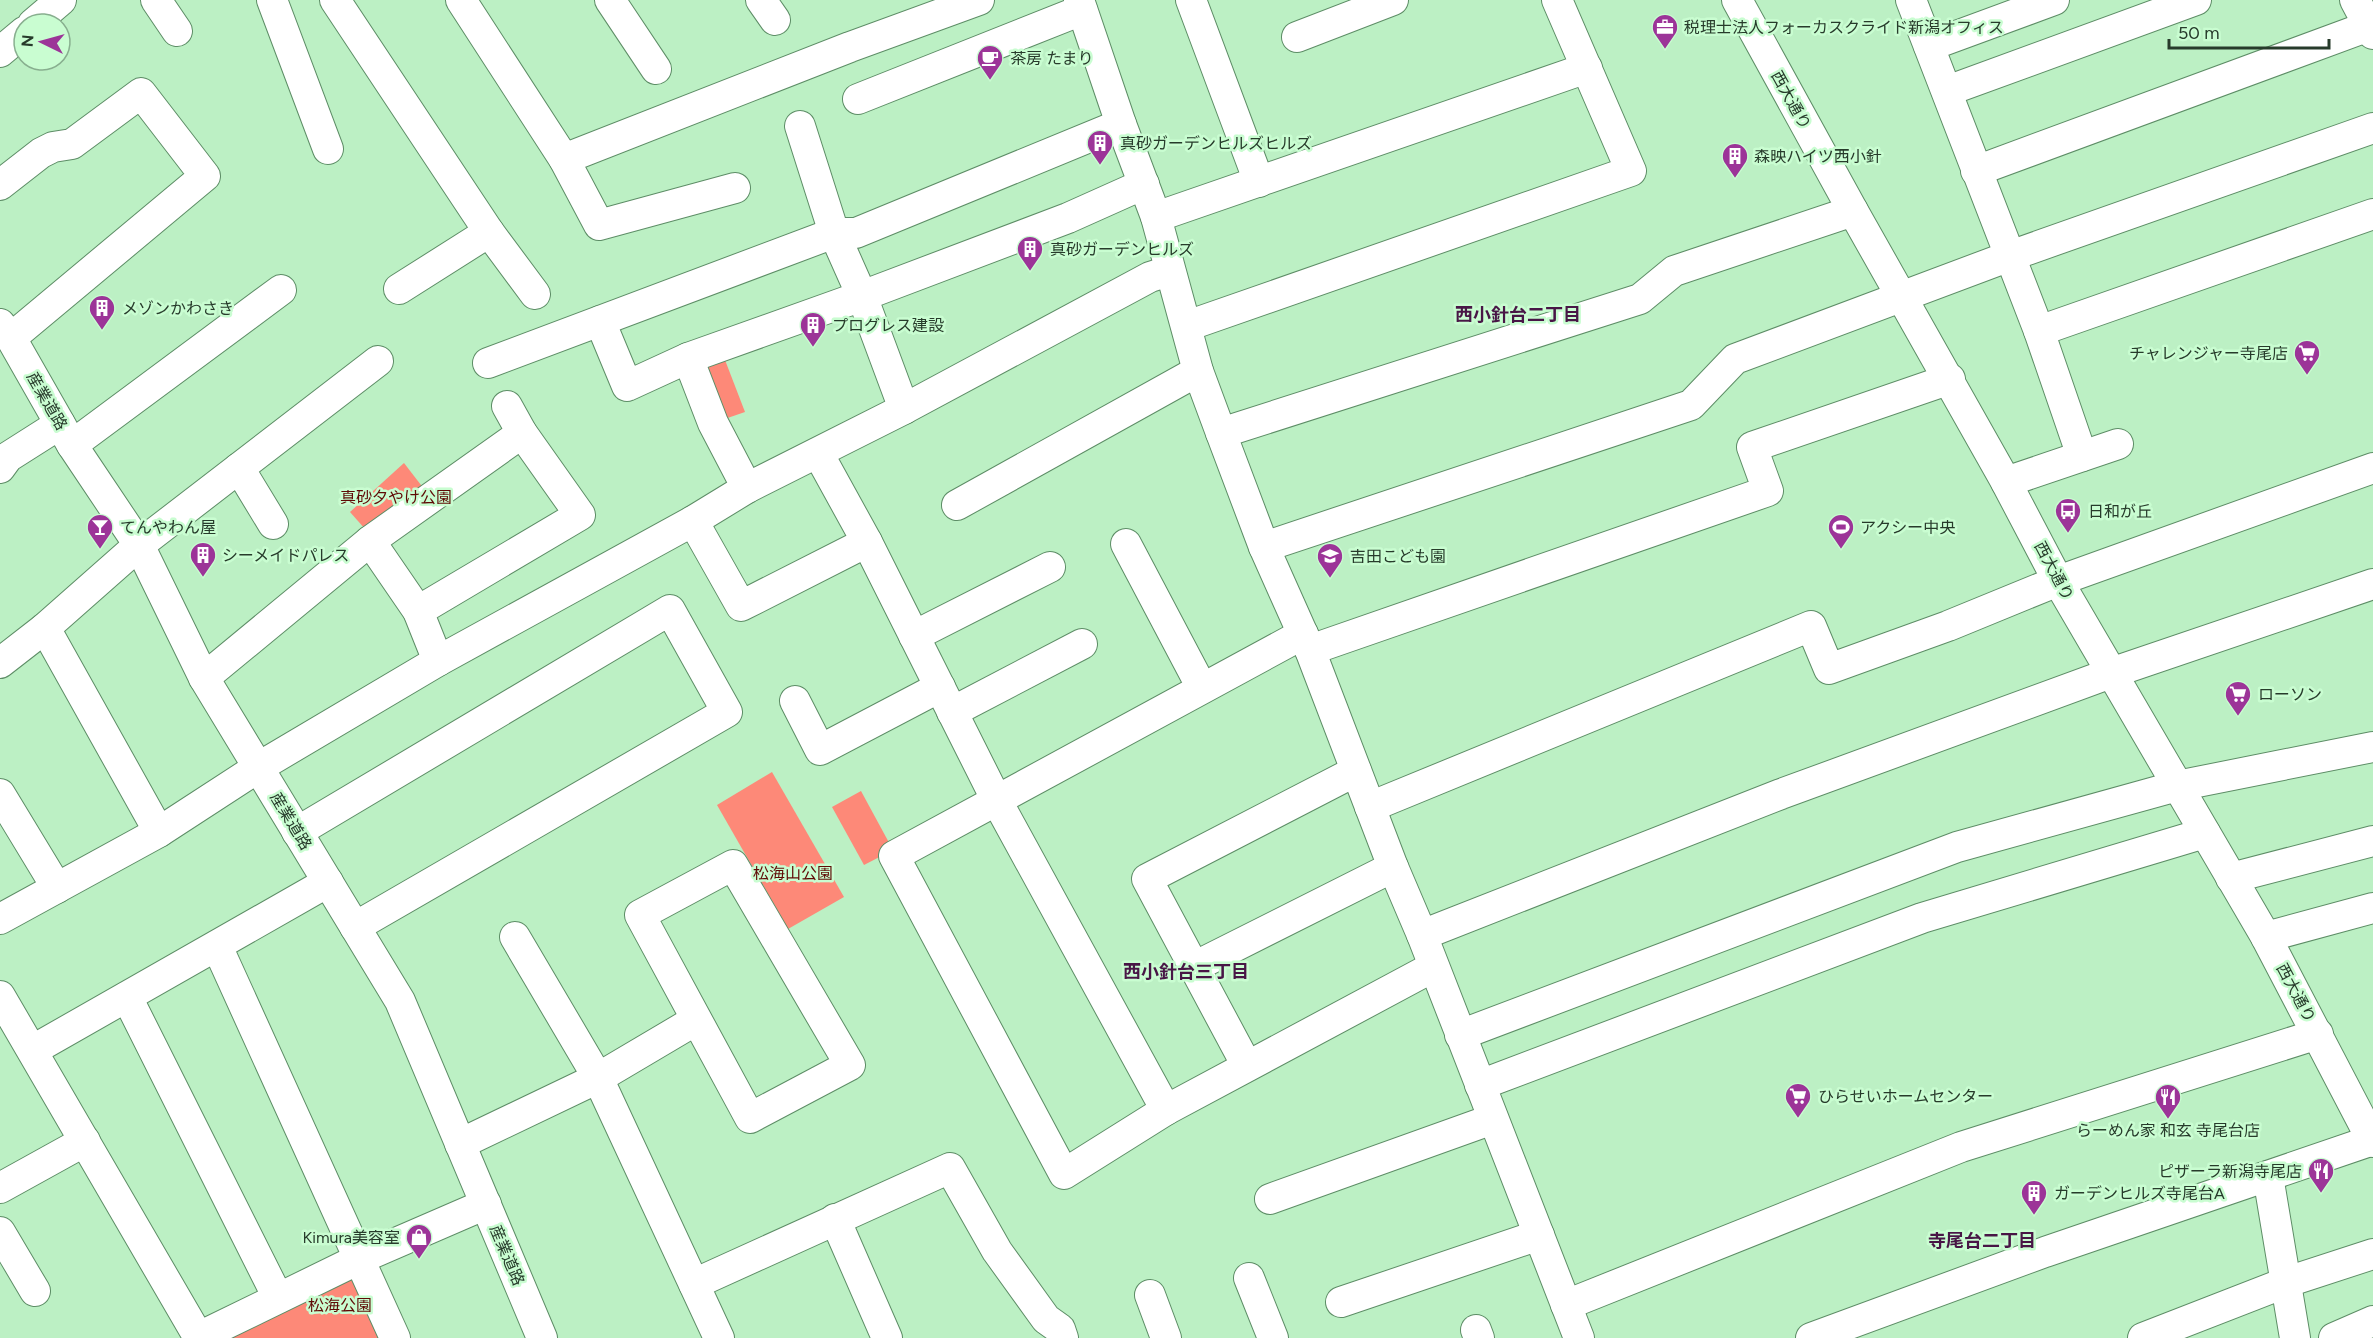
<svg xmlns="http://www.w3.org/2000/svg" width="2373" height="1338" viewBox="0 0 2373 1338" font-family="Figtree,'Noto Sans JP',sans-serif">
<rect width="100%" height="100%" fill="#bcf0c4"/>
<!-- green -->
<g fill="#fd8978">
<path d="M720,347L745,412L713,423L688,358Z"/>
<path d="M404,463L431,498L373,538L350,512Z"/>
<path d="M772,772L844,897L788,929L717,805Z"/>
<path d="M861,791L893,850L864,865L832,807Z"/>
<path d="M359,1259L395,1338H199Z"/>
</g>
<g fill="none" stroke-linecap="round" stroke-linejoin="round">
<!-- minor casing -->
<g stroke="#5d8d66" stroke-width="32">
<g id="minor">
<path d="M156,0L177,31"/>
<path d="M272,0L328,149"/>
<path d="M335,0L489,232L535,294"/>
<path d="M461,0L564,159L599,225L735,188"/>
<path d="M610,0L656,69"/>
<path d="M761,0L775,20"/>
<path d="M1079,0L1121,124L1156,217L1198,371L1221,433L1264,547L1310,650L1393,867L1422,935L1579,1338"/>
<path d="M1191,0L1259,182"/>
<path d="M1737,0L1853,211L2006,482L2058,581L2266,937L2373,1142"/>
<path d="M1911,0L2039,331L2082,456"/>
<path d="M2355,0L2373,34"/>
<path d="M33,24L61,0"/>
<path d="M1297,37L1393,0"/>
<path d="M1929,46L2054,0"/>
<path d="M0,52L24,32"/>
<path d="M1947,91L2196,0"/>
<path d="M858,99L1082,10"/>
<path d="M800,126L834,233L862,296L904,409"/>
<path d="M564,159L850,47L979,0"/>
<path d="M1976,171L2369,26"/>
<path d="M0,185L41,153L53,147L72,144L141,93L205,176L11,338"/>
<path d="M1156,217L1587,68"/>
<path d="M399,289L489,232"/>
<path d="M600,321L627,386L688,358L862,296L1068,218L1144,184"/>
<path d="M0,324L11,338L72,445L139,545L204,678L400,1001L542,1338"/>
<path d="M1187,326L1631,171L1557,0"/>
<path d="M2039,331L2373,214"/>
<path d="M688,358L713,423L747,488"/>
<path d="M488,363L834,233H856L1121,124"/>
<path d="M1221,433L1640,299L1674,271L1853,211"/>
<path d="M72,445L281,290"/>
<path d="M818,453L867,542L997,801L1166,1110"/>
<path d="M0,468L8,457L60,424"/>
<path d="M239,468L273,524"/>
<path d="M2006,482L2118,444"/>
<path d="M957,505L1198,371"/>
<path d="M693,521L741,606L867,542"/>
<path d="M370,541L418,611L438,661"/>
<path d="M1126,544L1202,688"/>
<path d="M1264,547L1691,405L1735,359L2010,256L2373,128"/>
<path d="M418,611L580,515L522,433L507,406"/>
<path d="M45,628L159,832"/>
<path d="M1303,634L894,856L1064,1174L1166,1110L1433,967"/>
<path d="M914,636L1050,567"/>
<path d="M1310,650L1768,491L1752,447L1950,379"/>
<path d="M0,663L45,628L139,545L378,361"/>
<path d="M204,678L370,541L522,433"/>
<path d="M795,701L820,750L940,687"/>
<path d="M952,712L1082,644"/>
<path d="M0,794L57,888"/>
<path d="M1370,807L1811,626L1829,669L1948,626L2058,581L2373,468"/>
<path d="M297,832L670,610L727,712L355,927"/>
<path d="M733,865L850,1065L750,1118L640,915Z"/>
<path d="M2231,878L2373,841"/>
<path d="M0,919L159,832L259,767L438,661L693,521L747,488L904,409L1150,277L1169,271"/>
<path d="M1422,935L1781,794L2111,673L2373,584"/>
<path d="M515,937L598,1078L719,1338"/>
<path d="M2266,937L2373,908"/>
<path d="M217,946L395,1338"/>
<path d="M1194,967L1393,867"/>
<path d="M0,996L199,1338"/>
<path d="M127,997L278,1298"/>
<path d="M1460,1035L1957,847L2177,786L2373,747"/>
<path d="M33,1050L328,882"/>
<path d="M1247,1066L1147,879L1356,771"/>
<path d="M1480,1085L1922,918L2205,833"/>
<path d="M460,1144L598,1078L696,1020"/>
<path d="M2268,1176L2295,1338"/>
<path d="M0,1188L85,1141"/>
<path d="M1270,1199L1493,1119"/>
<path d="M835,1219L887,1338"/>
<path d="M0,1232L35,1291"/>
<path d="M1249,1278L1273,1338"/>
<path d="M694,1284L950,1168L997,1251L1046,1319L1060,1329L1063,1338"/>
<path d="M1150,1295L1166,1338"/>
<path d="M1341,1302L1539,1235"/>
<path d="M1566,1305L1961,1147L2318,1034"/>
<path d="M1476,1330L1479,1338"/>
<path d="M199,1337L359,1259L486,1204"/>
<path d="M1811,1338L2045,1252L2373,1140"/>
<path d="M2143,1338L2287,1282L2373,1254"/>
<path d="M2334,1338L2373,1321"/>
</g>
</g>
<!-- minor -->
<use href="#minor" stroke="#fff" stroke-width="30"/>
</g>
<!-- icons -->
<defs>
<g id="office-pin" transform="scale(1.35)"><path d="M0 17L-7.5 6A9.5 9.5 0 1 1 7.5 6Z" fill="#9c3498" stroke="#c9fdd1"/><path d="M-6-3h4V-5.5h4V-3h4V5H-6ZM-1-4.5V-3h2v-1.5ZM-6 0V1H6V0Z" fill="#fff"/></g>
<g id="cafe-pin" transform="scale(1.35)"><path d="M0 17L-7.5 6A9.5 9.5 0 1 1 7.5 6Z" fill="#9c3498" stroke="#c9fdd1"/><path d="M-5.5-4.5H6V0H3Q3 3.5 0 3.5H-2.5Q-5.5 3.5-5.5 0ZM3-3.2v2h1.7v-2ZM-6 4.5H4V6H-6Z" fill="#fff"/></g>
<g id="building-pin" transform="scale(1.35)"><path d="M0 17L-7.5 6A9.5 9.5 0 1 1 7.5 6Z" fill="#9c3498" stroke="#c9fdd1"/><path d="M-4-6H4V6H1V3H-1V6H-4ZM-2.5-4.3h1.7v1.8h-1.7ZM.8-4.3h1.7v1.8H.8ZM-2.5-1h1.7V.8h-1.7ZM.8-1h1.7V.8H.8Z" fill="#fff"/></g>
<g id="supermarket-pin" transform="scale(1.35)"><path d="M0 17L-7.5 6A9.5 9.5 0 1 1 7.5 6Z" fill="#9c3498" stroke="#c9fdd1"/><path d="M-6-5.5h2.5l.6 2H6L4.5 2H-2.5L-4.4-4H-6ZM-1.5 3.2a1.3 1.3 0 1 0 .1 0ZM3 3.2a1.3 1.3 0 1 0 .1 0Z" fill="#fff"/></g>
<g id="bus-pin" transform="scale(1.35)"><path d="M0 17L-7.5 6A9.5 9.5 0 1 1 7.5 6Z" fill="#9c3498" stroke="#c9fdd1"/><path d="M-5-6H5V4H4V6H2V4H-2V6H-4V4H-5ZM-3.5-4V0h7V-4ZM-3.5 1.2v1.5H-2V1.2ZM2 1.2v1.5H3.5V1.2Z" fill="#fff"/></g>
<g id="bar-pin" transform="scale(1.35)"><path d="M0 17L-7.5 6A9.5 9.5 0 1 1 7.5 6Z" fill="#9c3498" stroke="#c9fdd1"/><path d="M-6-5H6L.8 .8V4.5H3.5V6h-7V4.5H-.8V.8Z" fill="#fff"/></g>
<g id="stadium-pin" transform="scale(1.35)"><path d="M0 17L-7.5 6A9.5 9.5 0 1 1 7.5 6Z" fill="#9c3498" stroke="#c9fdd1"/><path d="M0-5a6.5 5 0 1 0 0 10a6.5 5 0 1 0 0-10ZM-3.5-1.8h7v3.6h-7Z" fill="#fff"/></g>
<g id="school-pin" transform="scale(1.35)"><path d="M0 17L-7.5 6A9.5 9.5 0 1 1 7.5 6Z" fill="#9c3498" stroke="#c9fdd1"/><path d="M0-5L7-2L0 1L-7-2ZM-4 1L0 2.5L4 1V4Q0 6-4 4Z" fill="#fff"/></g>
<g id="restaurant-pin" transform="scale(1.35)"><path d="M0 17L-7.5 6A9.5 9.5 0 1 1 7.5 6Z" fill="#9c3498" stroke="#c9fdd1"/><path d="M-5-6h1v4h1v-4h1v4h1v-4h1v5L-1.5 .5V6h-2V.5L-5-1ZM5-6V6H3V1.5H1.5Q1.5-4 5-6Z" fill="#fff"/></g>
<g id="shop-pin" transform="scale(1.35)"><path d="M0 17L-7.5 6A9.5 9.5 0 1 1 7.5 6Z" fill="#9c3498" stroke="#c9fdd1"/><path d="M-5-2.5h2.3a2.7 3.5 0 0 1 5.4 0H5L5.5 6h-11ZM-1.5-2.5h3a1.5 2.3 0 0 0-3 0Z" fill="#fff"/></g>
</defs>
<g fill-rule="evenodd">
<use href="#office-pin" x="1665" y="27"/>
<use href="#cafe-pin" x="990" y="58"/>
<use href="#building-pin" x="1100" y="143"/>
<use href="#building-pin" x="1735" y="156"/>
<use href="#building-pin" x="1030" y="249"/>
<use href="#building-pin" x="102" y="308"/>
<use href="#building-pin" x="813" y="325"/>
<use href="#supermarket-pin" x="2307" y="353"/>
<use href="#bus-pin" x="2068" y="511"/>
<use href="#bar-pin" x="100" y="527"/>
<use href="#stadium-pin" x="1841" y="527"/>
<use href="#building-pin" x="203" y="555"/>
<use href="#school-pin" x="1330" y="556"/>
<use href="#supermarket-pin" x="2238" y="694"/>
<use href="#supermarket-pin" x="1798" y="1096"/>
<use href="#restaurant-pin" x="2168" y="1097"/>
<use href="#restaurant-pin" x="2321" y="1171"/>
<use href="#building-pin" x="2034" y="1193"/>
<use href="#shop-pin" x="419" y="1237"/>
</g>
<g text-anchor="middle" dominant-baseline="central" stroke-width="5" stroke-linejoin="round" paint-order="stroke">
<!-- poi labels -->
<g font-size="16" fill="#273b2b" stroke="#c9fdd1" text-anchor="start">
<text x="1684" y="27">税理士法人フォーカスクライド新潟オフィス</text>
<text x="1010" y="58">茶房 たまり</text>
<text x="1120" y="143">真砂ガーデンヒルズヒルズ</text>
<text x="1754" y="156">森映ハイツ西小針</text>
<text x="1050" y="249">真砂ガーデンヒルズ</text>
<text x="122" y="308">メゾンかわさき</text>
<text x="832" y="325">プログレス建設</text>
<text x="2288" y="353" text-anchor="end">チャレンジャー寺尾店</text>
<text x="2088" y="511">日和が丘</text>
<text x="120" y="527">てんやわん屋</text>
<text x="1860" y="527">アクシー中央</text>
<text x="222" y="555">シーメイドパレス</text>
<text x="1350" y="556">吉田こども園</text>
<text x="2258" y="694">ローソン</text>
<text x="1818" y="1096">ひらせいホームセンター</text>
<text x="2168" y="1130" text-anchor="middle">らーめん家 和玄 寺尾台店</text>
<text x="2302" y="1171" text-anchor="end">ピザーラ新潟寺尾店</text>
<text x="2054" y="1193">ガーデンヒルズ寺尾台A</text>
<text x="400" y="1237" text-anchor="end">Kimura美容室</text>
</g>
<!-- street labels -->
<g font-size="16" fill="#273b2b" stroke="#c9fdd1">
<text transform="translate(1791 100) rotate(61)">西大通り</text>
<text transform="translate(47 401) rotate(60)">産業道路</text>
<text transform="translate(2054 571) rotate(62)">西大通り</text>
<text transform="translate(291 821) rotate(59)">産業道路</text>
<text transform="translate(2296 993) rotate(62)">西大通り</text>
<text transform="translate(507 1255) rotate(67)">産業道路</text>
</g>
<!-- park labels -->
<g font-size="16" fill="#5f0a05" stroke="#c9fdd1">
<text x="396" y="497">真砂夕やけ公園</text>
<text x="793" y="873">松海山公園</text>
<text x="340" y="1305">松海公園</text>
</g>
<!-- neighbourhood labels -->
<g font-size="18" font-weight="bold" fill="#481646" stroke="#c9fdd1">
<text x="1518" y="315">西小針台二丁目</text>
<text x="1186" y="972">西小針台三丁目</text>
<text x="1982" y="1241">寺尾台二丁目</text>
</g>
</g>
<!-- north arrow -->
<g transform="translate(42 42) rotate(275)"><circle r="28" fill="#c9fdd1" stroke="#88af8f" stroke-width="1.5"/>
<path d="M0-4.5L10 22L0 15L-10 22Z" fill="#9c3498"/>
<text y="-9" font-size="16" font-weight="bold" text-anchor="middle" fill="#273b2b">N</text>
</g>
<!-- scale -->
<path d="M2169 39v9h160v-9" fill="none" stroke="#273b2b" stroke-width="3"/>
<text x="2178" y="39" font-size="18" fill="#273b2b" stroke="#c9fdd1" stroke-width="4.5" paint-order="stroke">50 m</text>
</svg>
